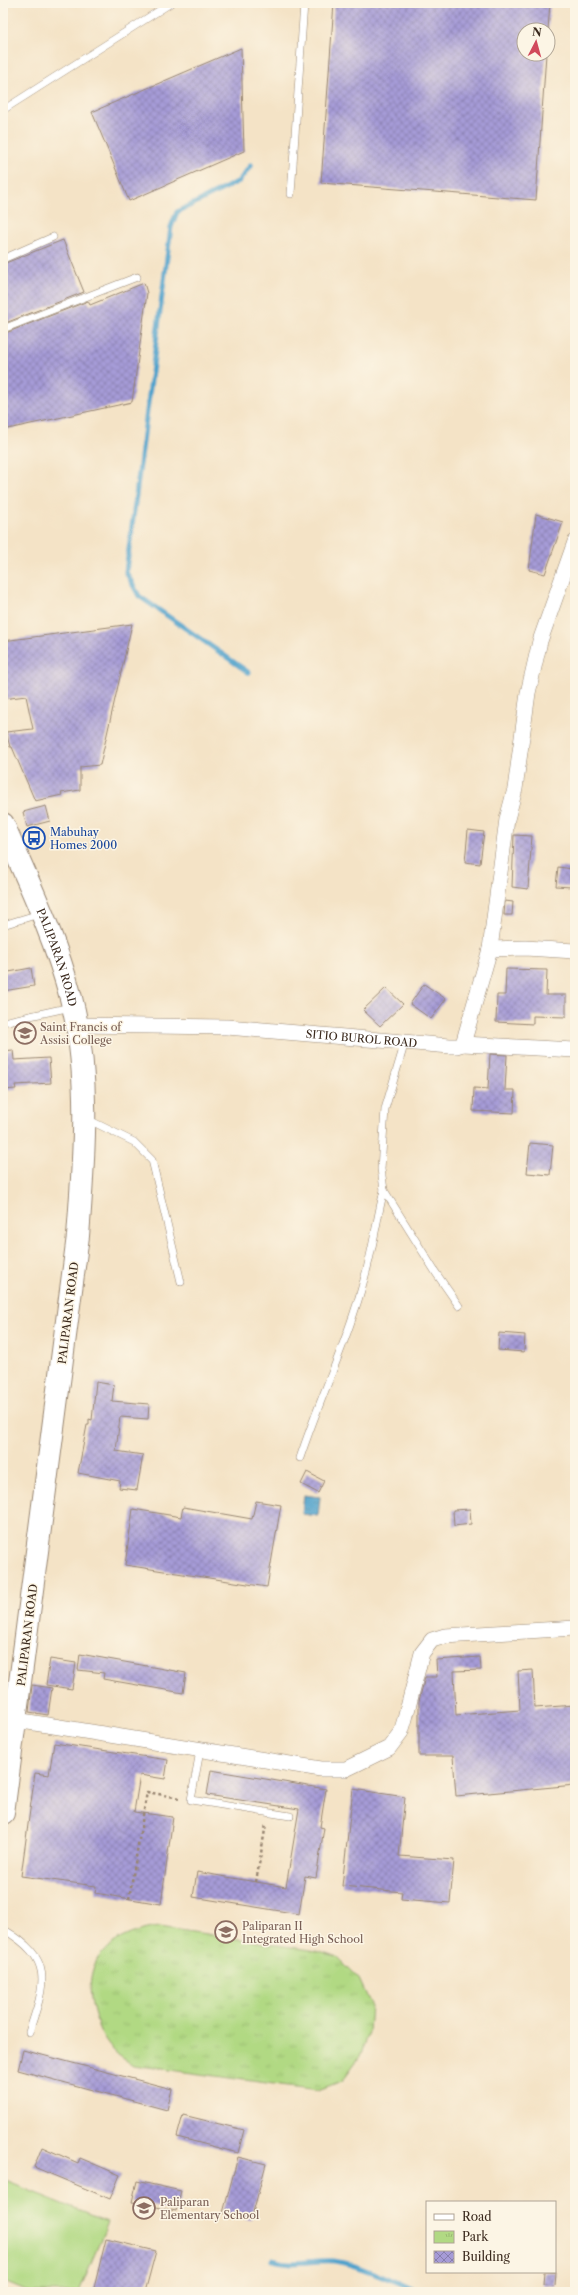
<svg xmlns="http://www.w3.org/2000/svg" width="578" height="2295" viewBox="0 0 578 2295" font-family="'Libre Caslon Text',serif">
<defs>
<pattern id="park-tufts" width="24" height="20" patternUnits="userSpaceOnUse"><rect width="24" height="20" fill="#b1d983"/><path d="M3 7l-1-3M5 7V3M7 7l1-3M15 17l-1-3M17 17v-4M19 17l1-3" fill="none" stroke="#99ba71"/></pattern>
<pattern id="water-ripples" width="26" height="14" patternUnits="userSpaceOnUse"><rect width="26" height="14" fill="#51a3cc"/><path d="M2 4q2-2 4 0t4 0M15 11q2-2 4 0t4 0" fill="none" stroke="#4485a5"/></pattern>
<pattern id="building-cross-hatch" width="8" height="8" patternUnits="userSpaceOnUse"><rect width="8" height="8" fill="#a69bd7"/><path d="M0 0l8 8M0 8l8-8" fill="none" stroke="#887fae"/></pattern>
</defs>
<rect width="100%" height="100%" fill="#fcf5e5"/>
<filter id="ink" filterUnits="userSpaceOnUse"><feTurbulence type="fractalNoise" baseFrequency=".025" numOctaves="2"/><feDisplacementMap in="SourceGraphic" scale="8" xChannelSelector="R" yChannelSelector="G"/><feConvolveMatrix kernelMatrix="1 2 1 2 8 2 1 2 1" color-interpolation-filters="sRGB"/></filter>
<filter id="wash" filterUnits="userSpaceOnUse"><feTurbulence type="fractalNoise" baseFrequency=".012" numOctaves="4" result="noise"/><feDisplacementMap in="SourceGraphic" scale="16" xChannelSelector="R" yChannelSelector="G"/><feGaussianBlur stdDeviation="0.9" result="paint"/><feColorMatrix in="noise" values="0 0 0 0 0 0 0 0 0 0 0 0 0 0 0 0 0 1.4 0 .05"/><feComposite in="paint" operator="in"/></filter>
<g filter="url(#wash)">
<rect width="100%" height="100%" fill="#f4e3c6"/>
<!-- park -->
<path fill="url(#park-tufts)" stroke="#768250" d="M160,1927L317,1951L338,1958L359,1979L371,2005L369,2032L360,2056L342,2081L318,2090L133,2065C126,2060 118,2056 113,2050C102,2039 98,2027 94,2013C79,1960 111,1933 160,1927Z"/>
<!-- pitch -->
<path fill="#b1d983" stroke="#768250" d="M3,2180L108,2222L79,2292H29L3,2281Z"/>
<!-- water -->
<path fill="url(#water-ripples)" stroke="#466675" d="M304,1495L320,1497L318,1516L302,1514Z"/>
<g fill="none" stroke-linecap="round" stroke-linejoin="round">
<!-- stream -->
<g stroke="#51a3cc" stroke-width="5">
<path d="M248,672L139,596L126,572L171,227L177,212L239,181L251,165"/>
<path d="M273,2260C294,2267 313,2259 334,2261C358,2264 396,2282 418,2292"/>
</g>
</g>
<g id="blocks">
<!-- building -->
<g fill="url(#building-cross-hatch)">
<path d="M334,3H550L548,30H524V54H546L536,200L321,183Z"/>
<path d="M241,48L244,151L129,201L92,112Z"/>
<path d="M63,240L84,292L3,324V264Z"/>
<path d="M144,283L147,293L132,402L3,430V334L88,301L90,305Z"/>
<path d="M536,514L563,522L545,574L529,570Z"/>
<path d="M132,624L100,765L80,767V790L61,793L62,795L35,801L12,747H10L6,732L33,729L26,696L3,699V641Z"/>
<path d="M46,806L50,821L27,827L23,812Z"/>
<path d="M468,830L484,832L480,864L465,862Z"/>
<path d="M514,835L532,836L528,889L512,887Z"/>
<path d="M558,867L573,869L571,887L556,886Z"/>
<path d="M505,901L513,902L512,915H504Z"/>
<path d="M31,968L34,986L3,991V973Z"/>
<path d="M506,969L547,970L546,995H566V1017L533,1016V1024L496,1022L497,995H505Z"/>
<path d="M424,984L446,999L431,1019L410,1004Z"/>
<path d="M386,988L403,1004L380,1026L363,1010Z"/>
<path d="M13,1050L14,1060L49,1058L51,1083L15,1085L16,1089L3,1090V1051Z"/>
<path d="M490,1054L507,1055L505,1090H515L514,1113L473,1111L474,1088L488,1089Z"/>
<path d="M530,1143L553,1145L550,1175L527,1173Z"/>
<path d="M499,1333L525,1335L524,1352L498,1350Z"/>
<path d="M96,1382L114,1385L112,1401L149,1404L148,1419L120,1417L116,1451L143,1455L137,1490L119,1488L120,1481L78,1473L87,1425H89V1419L92,1420Z"/>
<path d="M307,1472L324,1481L318,1493L301,1484Z"/>
<path d="M256,1501L281,1505L267,1587L125,1565L133,1509L181,1517L183,1507L252,1519Z"/>
<path d="M470,1509L471,1524L454,1526L453,1510Z"/>
<path d="M80,1654L186,1673L183,1693L103,1679L104,1673L78,1670Z"/>
<path d="M480,1657L481,1670L454,1671L456,1715L520,1710L518,1671L533,1670L535,1708L575,1705V1785L456,1796L453,1756H419V1701L425,1677H437L436,1660Z"/>
<path d="M50,1659L76,1663L72,1689L46,1685Z"/>
<path d="M32,1685L52,1688L48,1715L29,1712Z"/>
<path d="M54,1743L168,1760L165,1779L140,1775L134,1812L173,1817L161,1904L95,1893L96,1886L21,1876L35,1773L49,1775Z"/>
<path d="M211,1770L326,1789L320,1827L324,1828L316,1878L305,1876L299,1914L193,1897L197,1872L286,1887L299,1809L207,1795Z"/>
<path d="M353,1789L405,1797L399,1856L454,1860L450,1903L401,1899L402,1892L342,1886Z"/>
<path d="M23,2050L172,2089L167,2110L18,2070Z"/>
<path d="M183,2115L244,2130L238,2153L177,2137Z"/>
<path d="M42,2147L78,2163L80,2158L120,2175L110,2199L34,2167Z"/>
<path d="M238,2157L266,2164L251,2220L223,2213Z"/>
<path d="M137,2181L181,2191L176,2211L132,2202Z"/>
<path d="M106,2239L156,2251L145,2292H93Z"/>
<path d="M544,2272H556L555,2286L543,2285Z"/>
</g>
</g>
</g>
<g filter="url(#ink)">
<use href="#blocks" fill-opacity="0" stroke="#988672" stroke-width="1"/>
<g fill="none" stroke-linecap="round" stroke-linejoin="round">
<!-- service casing -->
<g stroke="#988672" stroke-width="8">
<g id="service">
<path d="M3,110L171,3"/>
<path d="M291,194L304,3"/>
<path d="M3,259L53,237"/>
<path d="M3,329L137,277"/>
<path d="M3,925L39,914"/>
<path d="M3,1022L71,1007"/>
<path d="M405,1042L385,1109L381,1169L384,1190L436,1273L459,1306"/>
<path d="M87,1119L134,1142L152,1160L181,1282"/>
<path d="M300,1458C320,1397 349,1338 365,1276C373,1248 377,1218 384,1190"/>
<path d="M200,1751L191,1800L290,1816"/>
<path d="M3,1929C54,1959 46,1982 29,2032"/>
</g>
</g>
<!-- minor casing -->
<g stroke="#988672" stroke-width="16">
<g id="minor">
<path d="M490,949L525,948L575,951"/>
<path id="s1" d="M76,1025L227,1027L450,1046H457L463,1044L490,949L507,819L515,789L528,693L540,641L575,542"/>
<path d="M463,1044L575,1050"/>
<path d="M16,1720L321,1769H346L389,1748L401,1732L405,1719L422,1653L432,1640L445,1636L575,1628"/>
</g>
</g>
<!-- primary casing -->
<g stroke="#988672" stroke-width="24">
<g id="primary">
<path id="s2" d="M3,824C28,881 55,937 71,998C91,1075 84,1157 78,1236L3,1813"/>
</g>
</g>
<!-- path -->
<g stroke="#988672" stroke-width="2.5" stroke-dasharray="3 3" stroke-linecap="butt">
<path d="M256,1882L266,1824"/>
<path d="M129,1899L147,1792L180,1798"/>
</g>
<!-- service -->
<use href="#service" stroke="#fff" stroke-width="7"/>
<!-- minor -->
<use href="#minor" stroke="#fff" stroke-width="15"/>
<!-- primary -->
<use href="#primary" stroke="#fff" stroke-width="22"/>
</g>
</g>
<!-- icons -->
<defs>
<g id="bus-ring" transform="scale(1.15)"><circle r="9.5" fill="#fcf5e5" stroke="#1a4fb4" stroke-width="1.5"/><path d="M-5-6H5V4H4V6H2V4H-2V6H-4V4H-5ZM-3.5-4V0h7V-4ZM-3.5 1.2v1.5H-2V1.2ZM2 1.2v1.5H3.5V1.2Z" fill="#1a4fb4"/></g>
<g id="university-ring" transform="scale(1.15)"><circle r="9.5" fill="#fcf5e5" stroke="#8d6e63" stroke-width="1.5"/><path d="M0-5L7-2L0 1L-7-2ZM-4 1L0 2.5L4 1V4Q0 6-4 4Z" fill="#8d6e63"/></g>
<g id="school-ring" transform="scale(1.15)"><circle r="9.5" fill="#fcf5e5" stroke="#8d6e63" stroke-width="1.5"/><path d="M0-5L7-2L0 1L-7-2ZM-4 1L0 2.5L4 1V4Q0 6-4 4Z" fill="#8d6e63"/></g>
</defs>
<g fill-rule="evenodd">
<use href="#bus-ring" x="34" y="838"/>
<use href="#university-ring" x="25" y="1033"/>
<use href="#school-ring" x="226" y="1932"/>
<use href="#school-ring" x="144" y="2208"/>
</g>
<g text-anchor="middle" dominant-baseline="central" stroke-width="3" stroke-linejoin="round" paint-order="stroke">
<!-- transit labels -->
<g font-size="11" fill="#164399" stroke="#fcf5e5" text-anchor="start">
<text x="50" y="832">Mabuhay<tspan x="50" dy="13">Homes 2000</tspan></text>
</g>
<!-- street labels -->
<g font-size="11" fill="#3b2a1e" stroke="#fcf5e5">
<text stroke="none"><textPath href="#s2" startOffset="144">PALIPARAN ROAD</textPath></text>
<text stroke="none"><textPath href="#s1" startOffset="286">SITIO BUROL ROAD</textPath></text>
<text transform="translate(68 1313) rotate(-83)">PALIPARAN ROAD</text>
<text transform="translate(27 1635) rotate(-83)">PALIPARAN ROAD</text>
</g>
<!-- education labels -->
<g font-size="11" fill="#785e54" stroke="#fcf5e5" text-anchor="start">
<text x="40" y="1027">Saint Francis of<tspan x="40" dy="13">Assisi College</tspan></text>
<text x="242" y="1926">Paliparan II<tspan x="242" dy="13">Integrated High School</tspan></text>
<text x="160" y="2202">Paliparan<tspan x="160" dy="13">Elementary School</tspan></text>
</g>
</g>
<!-- margin -->
<rect width="578" height="2295" fill="none" stroke="#fcf5e5" stroke-width="16"/>
<!-- legend -->
<rect x="426" y="2201" width="130" height="72" fill="#fcf5e5" stroke="#afa495"/>
<rect x="434" y="2214" width="20" height="6" fill="#ffffff" stroke="#afa495"/>
<text x="462" y="2221" font-size="12" fill="#3b2a1e">Road</text>
<rect x="434" y="2231" width="20" height="12" fill="url(#park-tufts)" stroke="#afa495"/>
<text x="462" y="2241" font-size="12" fill="#3b2a1e">Park</text>
<rect x="434" y="2251" width="20" height="12" fill="url(#building-cross-hatch)" stroke="#afa495"/>
<text x="462" y="2261" font-size="12" fill="#3b2a1e">Building</text>
<!-- north arrow -->
<g transform="translate(536 42) rotate(6)"><circle r="19" fill="#fcf5e5" stroke="#afa495"/>
<path d="M0-3L7 15L0 10L-7 15Z" fill="#d1495b"/>
<text y="-6" font-size="11" font-weight="bold" text-anchor="middle" fill="#3b2a1e">N</text>
</g>
</svg>
